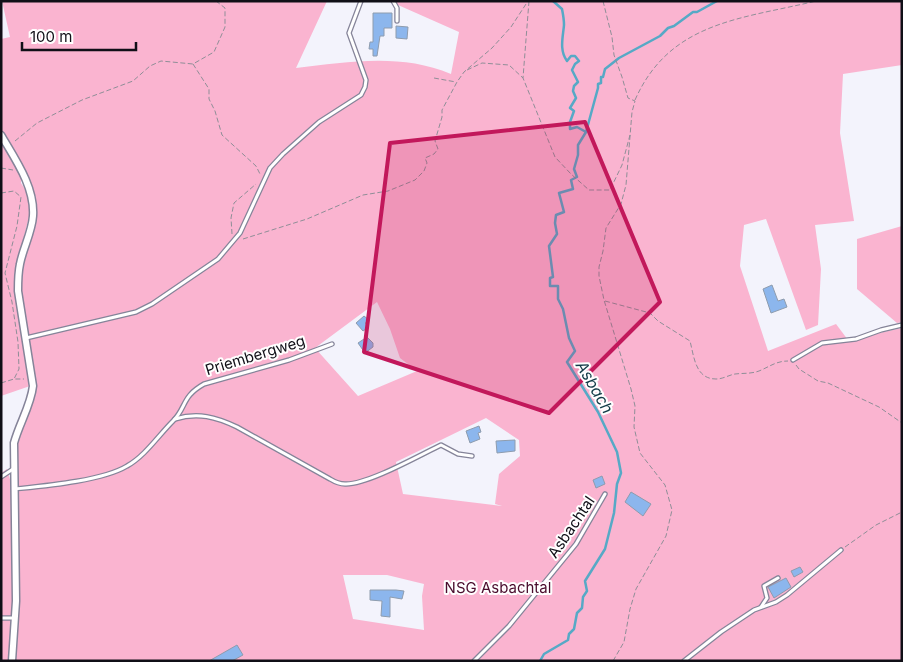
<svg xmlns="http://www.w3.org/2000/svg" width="903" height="662" viewBox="0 0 903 662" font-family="Inter,sans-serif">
<rect width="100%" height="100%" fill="#f3f3fc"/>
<!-- green -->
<g fill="#fab4d0" fill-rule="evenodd">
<path d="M2,1H327L296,68C348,62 401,53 451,74L459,32L389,1H902V65L843,74L840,133L854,221L815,225L821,269L818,325L806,330L766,219L744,225L740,266L768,351L836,324L848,340L902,328V661H15L17,648L19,564L15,443L30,405V386L1,396V39L10,37ZM22,170L35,195L36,211L22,264L20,294L31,374L21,332L15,293L17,264L30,213L29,195L21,183ZM377,302L390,329L400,358L417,371L358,396L315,348ZM486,418L519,440L520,456L499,474L495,504L502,506L403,494L396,462ZM343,575H387L424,584L422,596L424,630L353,619Z"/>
<path d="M902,226V322L897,323L857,289V239Z"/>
<path d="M7,469L13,490L14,601L11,661H1V473Z"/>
</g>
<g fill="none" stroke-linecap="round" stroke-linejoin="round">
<!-- stream -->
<g stroke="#56a9c6" stroke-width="2.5">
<path d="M586,132L598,88V84L601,83V77H603L605,69L619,58L660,36L668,28L674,26L693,12H697L717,1"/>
<path d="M540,661L544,654L568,640L569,634L574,629L577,613L582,608L583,597L587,591L585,581L605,549L614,513L617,484L621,473L617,452L598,412L567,362L575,351L569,338L563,309L558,299V286H550V278L553,277L549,246L557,234L555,223L556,215L564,212L559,193L573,189L571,180L577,177L574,169L578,155V145L586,132L577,127L570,129V122L574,111L570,108L576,98L573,91L574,86L578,82L572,70L575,64L579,61L575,56H571L567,61C559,50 563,37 564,25C564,20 563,14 562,9L553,1"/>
</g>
</g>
<!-- building -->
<g fill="#8cb6ed" stroke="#8e9cae">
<path d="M373,13H392V28H384V36H380L377,56H373V49H369L370,42H373Z"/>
<path d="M396,26L408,27L407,39L396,38Z"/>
<path d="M772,285L778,301L784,299L787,307L771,313L763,289Z"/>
<path d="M364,316L369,320L365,323L369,327L363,331L356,323Z"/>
<path d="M367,337L373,343V347L365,353L358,343Z"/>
<path d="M479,426L481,432L478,433L480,439L470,443L466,431Z"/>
<path d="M515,440V451L497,453L496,441Z"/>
<path d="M602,476L605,484L596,488L593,480Z"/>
<path d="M631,492L651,504L643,516L625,502Z"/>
<path d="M800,567L803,572L794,577L791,571Z"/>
<path d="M786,578L791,587L774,598L768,587Z"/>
<path d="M370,590H396L404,591L402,599L390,597V617L381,616L382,601L370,600Z"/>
<path d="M237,645L243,655L232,661H209Z"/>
</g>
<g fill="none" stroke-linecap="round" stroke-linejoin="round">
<!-- lane casing -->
<g stroke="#858499" stroke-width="5.5">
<g id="lane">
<path d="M393,1L397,8V21"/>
<path d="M26,338L136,312L152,304L218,259L240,233L270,168L283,154L319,122L361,95L365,87L366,80L349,33L361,1"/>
<path d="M793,360L822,343L856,339L881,330L902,325"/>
<path d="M175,419C198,412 216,417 237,427L330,479C335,482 340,484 345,484C367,485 420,455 441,445L458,454L472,456"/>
<path d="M1,477L13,469"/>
<path d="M15,489C44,486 102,481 127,466C145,456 158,436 173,421C187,407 181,397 204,384L289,360L332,344"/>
<path d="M761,607L767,598L764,586L778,578"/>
<path d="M1,618H15"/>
<path d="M474,661L509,626L576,544L605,494"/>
<path d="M684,661L721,632L754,610L776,602L787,595L841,550"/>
</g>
</g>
<!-- street casing -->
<g stroke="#858499" stroke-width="9">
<path id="street" d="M1,135C15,159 35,187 33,216C32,232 23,248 20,264C18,273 18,282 18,291L33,386C31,405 19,424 14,443L16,601L12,661"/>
</g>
<!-- path -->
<g stroke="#8f8e97" stroke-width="1" stroke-dasharray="5 2.5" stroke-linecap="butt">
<path d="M529,1L523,78L555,157L571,174L589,190H610L622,165L630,135"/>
<path d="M603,1L612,37L614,55L622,77L628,98L635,101L632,112L626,185L621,204L606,228L603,251L599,267V276L604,300L631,389L635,406L634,427L640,453L665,485L672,510L666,536L636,589L630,609L624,642L613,661"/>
<path d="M193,64L209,89V99L215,111L222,135L256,166L260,174"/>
<path d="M467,70L482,63L509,65L523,78"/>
<path d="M434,78L456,82"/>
<path d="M635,100C670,21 742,19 816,1"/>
<path d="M15,141L37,123L82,100L133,81L150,66L161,61L193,64L214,52L225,27V8L216,1"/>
<path d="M1,168L13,170"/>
<path d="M1,193L14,191L21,197L17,226L5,273L12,302L18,342L19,369L14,379"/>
<path d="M232,234L231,218L234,203L256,184"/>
<path d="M243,239L307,219L363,195L388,191L415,180L424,171L427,163L425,158L434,154L438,149L435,141L442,117V110L457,82L464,72L492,48L511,27L528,1"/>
<path d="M605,301L650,313L658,321L690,341C694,356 695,379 716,379C723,379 729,375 735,374C743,373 751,374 759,371C769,367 776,361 788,361"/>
<path d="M796,365L799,369L818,381L828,383L879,407L902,423"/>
<path d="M1,383L14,379H24"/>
<path d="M845,547L876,525L902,512"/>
</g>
<!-- lane -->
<use href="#lane" stroke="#fff" stroke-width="3"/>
<!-- street -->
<use href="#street" stroke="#fff" stroke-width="6"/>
</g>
<!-- marked area -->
<path fill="#c2185b" fill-opacity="0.2" stroke="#c2185b" stroke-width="4" stroke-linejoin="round" d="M585,122L660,302L549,413L364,352L390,143Z"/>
<g text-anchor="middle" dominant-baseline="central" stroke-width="4" stroke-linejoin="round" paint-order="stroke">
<!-- street labels -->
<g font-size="15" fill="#100f17" stroke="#fff">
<text transform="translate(255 355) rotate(-17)">Priembergweg</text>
<text transform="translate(571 527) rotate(-56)">Asbachtal</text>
</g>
<!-- park labels -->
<g font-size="15" fill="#4a0c2d" stroke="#fff">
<text x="498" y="587">NSG Asbachtal</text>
</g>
<!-- water labels -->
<g font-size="16" font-style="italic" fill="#143b48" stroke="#fff">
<text transform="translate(595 387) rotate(60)">Asbach</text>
</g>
</g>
<!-- border -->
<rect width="903" height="662" fill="none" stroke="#100f17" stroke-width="5"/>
<!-- scale -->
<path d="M22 42v8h114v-8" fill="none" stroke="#100f17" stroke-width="2.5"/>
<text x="30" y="42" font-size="15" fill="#100f17" stroke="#ffffff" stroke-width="4" paint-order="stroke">100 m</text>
</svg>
